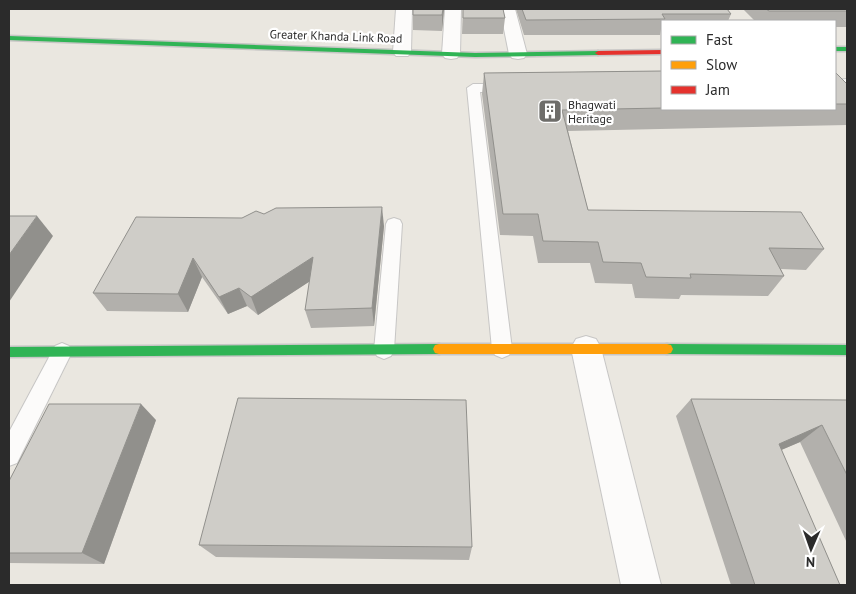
<svg xmlns="http://www.w3.org/2000/svg" width="856" height="594" viewBox="0 0 856 594" font-family="'PT Sans',sans-serif">
<rect width="100%" height="100%" fill="#eae7e0"/>
<g fill="none" stroke-linecap="round" stroke-linejoin="round">
<!-- lane casing -->
<g stroke="#c7c6c5" stroke-width="2">
<g id="lane">
<path d="M847,79V87L835,88V80Z"/>
<path d="M473,84H508L514,88L508,92H480L512,349L509,355L502,358L495,355L492,349L467,88Z"/>
<path d="M394,218L400,220L402,224L394,350L391,356L384,359L377,356L374,350L386,224L388,220Z"/>
<path d="M62,343L69,346L72,352L17,463L9,466V432L55,346Z"/>
</g>
</g>
<!-- street casing -->
<g stroke="#c7c6c5" stroke-width="2">
<g id="street">
<path d="M396,9H412L411,52L408,56H396L393,52Z"/>
<path d="M445,9H461L460,54L457,58L451,59L445,58L442,54Z"/>
<path d="M500,9H515L527,54L524,58L518,59L512,58L509,54Z"/>
<path d="M586,336L596,339L601,348L661,585H621L571,348L576,339Z"/>
</g>
</g>
<!-- fast casing -->
<g stroke="#c7c6c5" stroke-width="3">
<g id="fast">
<path d="M9,36L475,53L598,51L601,53L598,55L475,57L9,40Z"/>
<rect x="835" y="47" width="12" height="4"/>
<path d="M439,344L443,345L445,349L443,353L439,354L9,357V347Z"/>
<path d="M667,344L847,345V355L667,354L663,353L661,349L663,345Z"/>
</g>
</g>
<!-- slow casing -->
<g stroke="#c7c6c5" stroke-width="3">
<path id="slow" d="M439,344H667L671,345L673,349L671,353L667,354H439L435,353L433,349L435,345Z"/>
</g>
<!-- jam casing -->
<g stroke="#c7c6c5" stroke-width="3">
<path id="jam" d="M662,50V54L598,55L595,53L598,51Z"/>
</g>
<!-- lane -->
<use href="#lane" fill="#fcfbfa" fill-rule="evenodd"/>
<!-- street -->
<use href="#street" fill="#fcfbfa" fill-rule="evenodd"/>
<!-- fast -->
<use href="#fast" fill="#30b455" fill-rule="evenodd"/>
<!-- slow -->
<use href="#slow" fill="#ff9f0a" fill-rule="evenodd"/>
<!-- jam -->
<use href="#jam" fill="#e5322d" fill-rule="evenodd"/>
</g>
<!-- wall -->
<g fill="#b2b0ac">
<path d="M444,9L442,31L413,30V15Z"/>
<path d="M463,9H503L505,18L503,34H462Z"/>
<path d="M516,9H727L731,14L728,21H662V29H661L660,35H524Z"/>
<path d="M743,9H847V28L846,27H835V21H755Z"/>
<path d="M662,71V109H835V72L847,84V125L568,131L588,210L824,249L806,270L781,269L784,276L768,296L681,295L679,299L635,298L632,284L595,283L590,263H538L533,236L500,235L482,94L484,73Z"/>
<path d="M264,214L384,226L374,326L311,328L305,310L310,281L258,315L247,306L228,314L202,277L188,312L107,311L93,293L242,218Z"/>
<path d="M691,399L847,400V543L800,442L781,450L840,585H731L676,416Z"/>
<path d="M156,420L104,564L9,563V481Z"/>
<path d="M199,545L472,547L469,560L216,557Z"/>
</g>
<!-- shaded-wall -->
<g fill="#91908c">
<path d="M443,9H444L442,31V15Z"/>
<path d="M382,207L384,226L374,326L372,308Z"/>
<path d="M37,216L53,236L9,302V255Z"/>
<path d="M313,257L318,276L258,315L251,297Z"/>
<path d="M193,258L202,277L188,312L178,294Z"/>
<path d="M239,288L247,306L228,314L219,297Z"/>
<path d="M141,404L156,420L104,564L82,553Z"/>
<path d="M822,425L800,442L758,460L779,444Z"/>
</g>
<!-- building -->
<g fill="#cfcdc8" stroke="#91908c">
<path d="M413,9H443L442,15H413Z"/>
<path d="M463,9H503L505,18H463Z"/>
<path d="M522,9H727L731,14H662L665,19L526,20Z"/>
<path d="M766,9H847V11H769Z"/>
<path d="M662,71V108L562,110L588,210L801,212L824,249L769,248L784,276L690,274L691,278L646,277L641,263L603,262L598,242L543,241L538,214H503L484,73Z"/>
<path d="M835,72L847,84V104H835Z"/>
<path d="M382,207L372,308L305,310L313,257L251,297L239,288L219,297L193,258L178,294L93,293L136,217L242,218L256,211L264,214L276,208Z"/>
<path d="M9,216H37L9,255Z"/>
<path d="M238,398L466,400L472,547L199,545Z"/>
<path d="M691,399L847,400V475L822,425L779,444L840,585H755Z"/>
<path d="M49,404H141L82,553H9V481Z"/>
</g>
<!-- icons -->
<defs>
<g id="building-square" transform="scale(1.25)"><rect x="-9" y="-9" width="18" height="18" rx="4" fill="#6e6d6a" stroke="#fff"/><path d="M-4-6H4V6H1V3H-1V6H-4ZM-2.5-4.3h1.7v1.8h-1.7ZM.8-4.3h1.7v1.8H.8ZM-2.5-1h1.7V.8h-1.7ZM.8-1h1.7V.8H.8Z" fill="#fff"/></g>
</defs>
<g fill-rule="evenodd">
<use href="#building-square" x="550" y="111"/>
</g>
<g text-anchor="middle" dominant-baseline="central" stroke-width="4.5" stroke-linejoin="round" paint-order="stroke">
<!-- far-street labels -->
<g font-size="12" fill="#2b2b2b" stroke="#fff">
<text transform="translate(336 36) rotate(2)">Greater Khanda Link Road</text>
</g>
<!-- far-poi labels -->
<g font-size="12" fill="#2b2b2b" stroke="#fff" text-anchor="start">
<text x="568" y="104">Bhagwati<tspan x="568" dy="14">Heritage</tspan></text>
</g>
</g>
<!-- border -->
<rect width="856" height="594" fill="none" stroke="#2b2b2b" stroke-width="20"/>
<!-- legend -->
<rect x="661" y="20" width="175" height="90" fill="#ffffff" stroke="#aaaaaa"/>
<rect x="671" y="36" width="25" height="8" fill="#30b455" stroke="#aaaaaa"/>
<text x="706" y="45" font-size="15" fill="#2b2b2b">Fast</text>
<rect x="671" y="61" width="25" height="8" fill="#ff9f0a" stroke="#aaaaaa"/>
<text x="706" y="70" font-size="15" fill="#2b2b2b">Slow</text>
<rect x="671" y="86" width="25" height="8" fill="#e5322d" stroke="#aaaaaa"/>
<text x="706" y="95" font-size="15" fill="#2b2b2b">Jam</text>
<!-- north arrow -->
<g transform="translate(811 549) rotate(182)" stroke="#ffffff" stroke-width="4" paint-order="stroke">
<path d="M0-4L9 19L0 12L-9 19Z" fill="#2b2b2b"/>
<text y="-8" font-size="14" font-weight="bold" text-anchor="middle" fill="#2b2b2b">N</text>
</g>
</svg>
